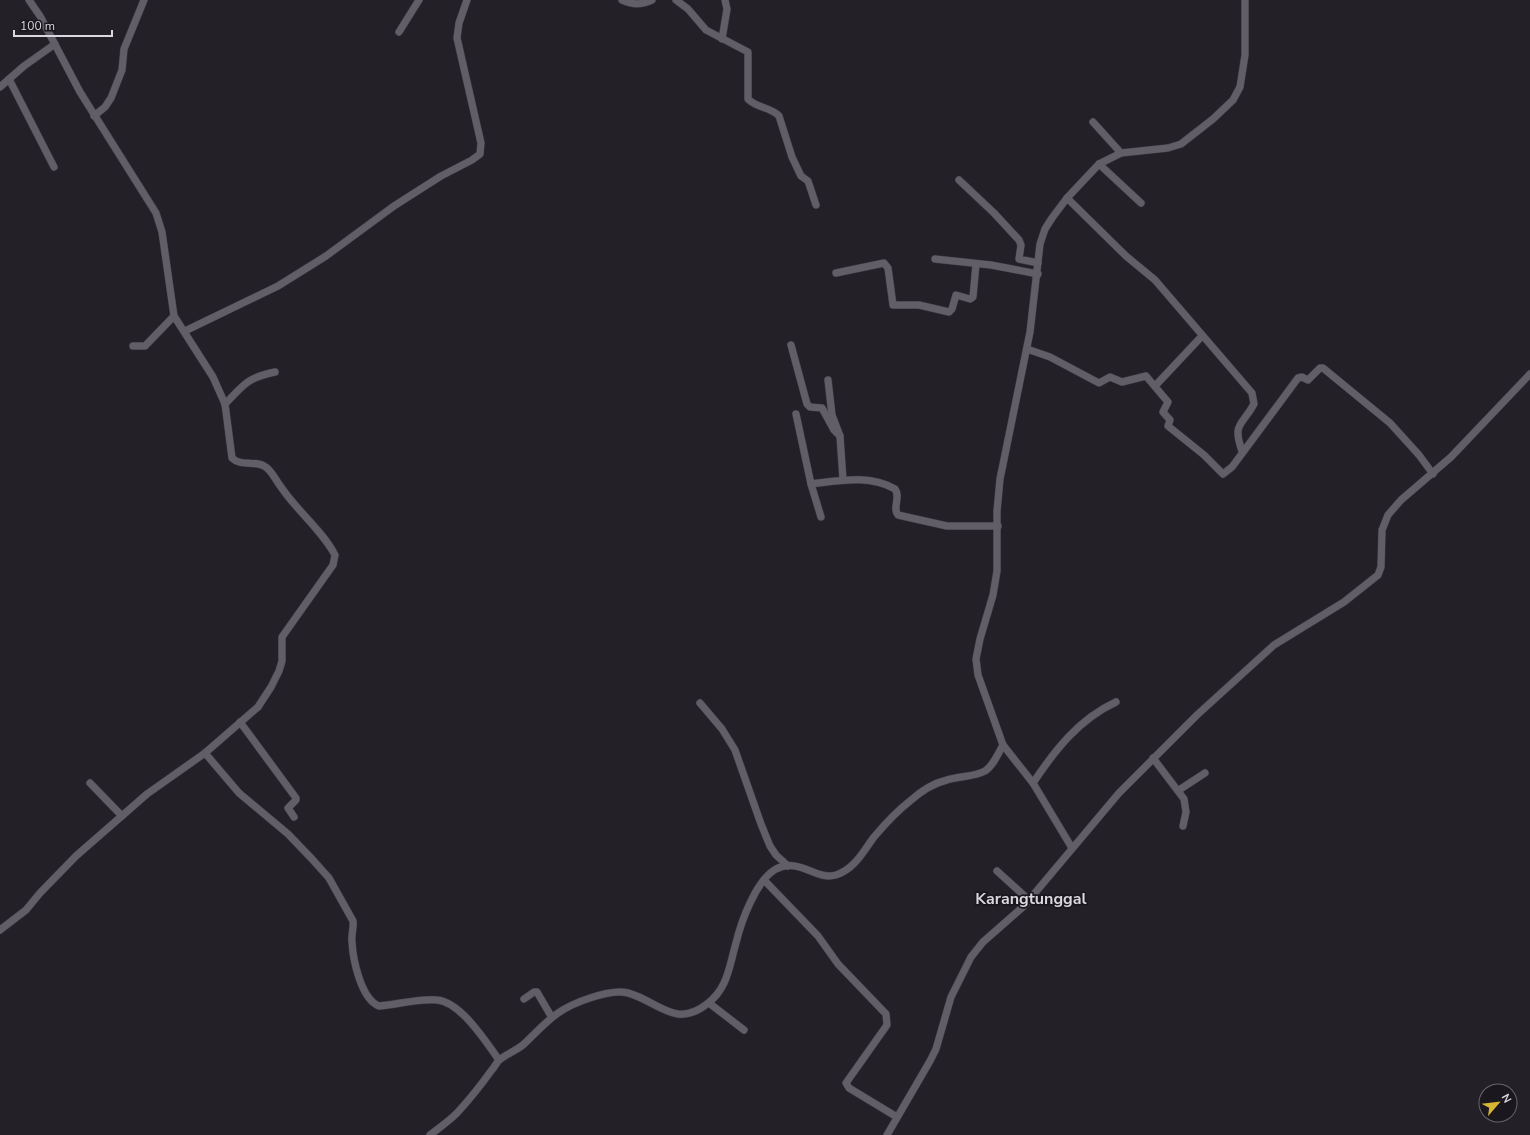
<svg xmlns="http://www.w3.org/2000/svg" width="1530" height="1135" viewBox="0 0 1530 1135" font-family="'Nunito Sans',sans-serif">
<rect width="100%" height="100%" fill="#242028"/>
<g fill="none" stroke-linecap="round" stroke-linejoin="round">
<!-- minor casing -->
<g stroke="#3e3b42" stroke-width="8">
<g id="minor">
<path d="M622,0C633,5 641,5 652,0"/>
<path d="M676,0L688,9L706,30L748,52V99C756,108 771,107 779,116L792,157L801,176L808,181L816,205"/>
<path d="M399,32L419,0"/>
<path d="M722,39L727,9L725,0"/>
<path d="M9,79L54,167"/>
<path d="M0,87L24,66L55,44"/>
<path d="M94,116L105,107L111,98L122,70L124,49L144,0"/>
<path d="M1093,122L1121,153"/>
<path d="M1099,164L1141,203"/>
<path d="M959,180L994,213L1019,240L1021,245L1019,259L1038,263"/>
<path d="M1067,198L1126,256L1155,280L1252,393L1254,404C1242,426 1232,423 1242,451"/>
<path d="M935,259L991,265L1038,274"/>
<path d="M836,273L884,263L888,268L893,305H919L949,312L952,309L956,295L970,299L973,297L976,264"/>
<path d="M185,331L278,286L326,256L394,206L441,176L472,160L480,154L481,143L457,38L459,23L467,0"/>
<path d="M791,345L807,404L810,407L822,408L834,430L840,436"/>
<path d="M133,346H145L174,316"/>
<path d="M1027,349L1050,357L1099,383L1110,377L1122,382L1146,376L1168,402L1163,412L1170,420L1168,426L1204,455L1223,474L1232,467L1298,378L1302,377L1308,380L1320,368H1323L1390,423L1419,455L1433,474"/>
<path d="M828,380L832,415L840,436L843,480"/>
<path d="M1155,386L1202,336"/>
<path d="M225,404C244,385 246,378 275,372"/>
<path d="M796,414L811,484L821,517"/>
<path d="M811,484C838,481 869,474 895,489C901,497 892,508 898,515L947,526H998"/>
<path d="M700,703L722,729L735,750L761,824L770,846L776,855L788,866"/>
<path d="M240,722L296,798V800L288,808L294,817"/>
<path d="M205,753L239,793L288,834L312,859L329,878L353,921C354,928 351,935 352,942C353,960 361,999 379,1006C396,1005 420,998 437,1000C461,1002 486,1042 499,1060"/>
<path d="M1153,758L1184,799L1186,812L1183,826"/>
<path d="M90,783L122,816"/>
<path d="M1033,783C1055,750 1079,719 1116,702"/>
<path d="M1179,790L1205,773"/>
<path d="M1072,848L1033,783L1003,745L978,675L976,659L980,639L993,595L997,571V511L1000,479L1030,332L1040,244L1045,229L1052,218L1067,198L1099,164L1121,153L1168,148L1181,144L1213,119L1233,100L1240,87L1245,55V0"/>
<path d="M997,871L1029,900"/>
<path d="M764,880L818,936L838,964L886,1014L887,1025L846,1083L849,1088L897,1117"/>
<path d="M0,930L26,910L40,893L76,856L147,794L205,753L258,707L271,687L279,671L282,661V637L333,565L335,555C322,530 297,511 281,487C276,481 272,470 264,466C254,460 241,467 232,458L225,404L213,377L174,316L162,232L156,213L80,92L40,16L29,0"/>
<path d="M524,999L534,992H537L551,1016"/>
<path d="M709,1003L744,1030"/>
<path d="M430,1135C439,1128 449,1121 457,1113C469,1100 481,1085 491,1071C494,1068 496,1064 498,1061C506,1054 516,1051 524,1044C548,1021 556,1009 590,998C602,994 616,990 628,993C658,1001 675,1029 707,1004C728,988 729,967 736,943C741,922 756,880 776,869C800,857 816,881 836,875C855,869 864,850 874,837C885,824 897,811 910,801C920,792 934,783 947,780C959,776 974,777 985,771C993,766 998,754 1003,745"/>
<path d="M887,1135L930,1061L936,1049L951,997L971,957L983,942L1024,906L1119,793L1197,715L1274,645L1344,602L1378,575L1381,567L1382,530L1388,515L1401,500L1451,457L1530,374"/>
</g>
</g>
<!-- minor -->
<use href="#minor" stroke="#625e67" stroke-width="7"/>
</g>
<g text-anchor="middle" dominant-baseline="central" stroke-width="3.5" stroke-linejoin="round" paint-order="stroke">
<!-- quarter labels -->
<g font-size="16" font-weight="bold" fill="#dad8dd" stroke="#1a171f">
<text x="1031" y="899">Karangtunggal</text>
</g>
</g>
<!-- north arrow -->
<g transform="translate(1498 1103) rotate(62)"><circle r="19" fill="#1a171f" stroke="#67646b"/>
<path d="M0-3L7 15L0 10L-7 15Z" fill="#d8b434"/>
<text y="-6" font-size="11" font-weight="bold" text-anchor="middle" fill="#dad8dd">N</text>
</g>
<!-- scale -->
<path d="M14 30v6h98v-6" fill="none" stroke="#dad8dd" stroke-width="2"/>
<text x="20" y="30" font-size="12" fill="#dad8dd" stroke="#1a171f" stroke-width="3" paint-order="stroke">100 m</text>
</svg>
